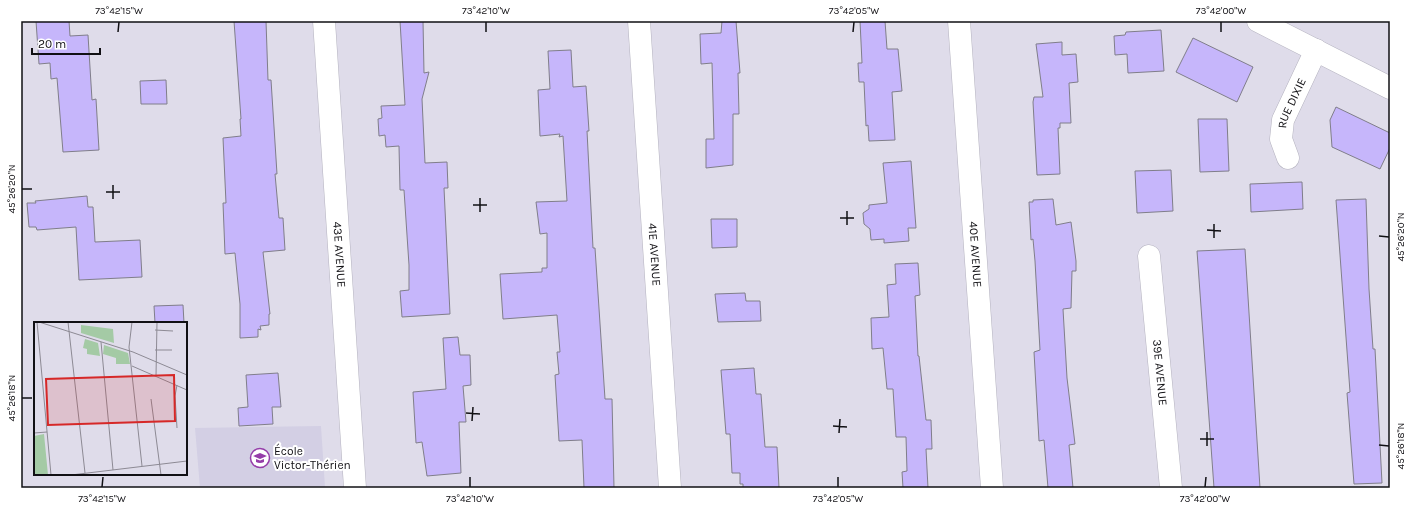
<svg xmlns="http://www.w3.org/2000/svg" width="1411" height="509" viewBox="0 0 1411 509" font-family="Karla,sans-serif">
<rect width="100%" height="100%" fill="#dfdcea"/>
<!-- built -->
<path fill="#d3cfe4" d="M321,426L325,488H200L195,428Z"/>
<!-- building -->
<g fill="#c6b6fb" stroke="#807e8a">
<path d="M36,21H69L70,36L88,35L92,100L96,99L99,150L63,152L57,78L51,79L50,63L39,64Z"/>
<path d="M234,21H266L268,80H271L277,174H275L279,218H283L285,250L263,252L270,314H269V325L260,326L261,330L258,329V337L240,338V304L235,253L225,254L223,203H226L223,138L241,136L240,119H241Z"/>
<path d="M400,21H423L424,73L429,72L422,99L425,163L447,162L448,188H444L450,314L402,317L400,291L409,290V265L404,190H400L399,146L386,147L385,135L379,136L378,119L382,118L381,106L405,105Z"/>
<path d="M722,21H736L740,73H738L739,114H733V165L706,168V139H714L712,63L701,64L700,34L721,33Z"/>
<path d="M860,21H885L887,49H898L902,91L892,92L895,140L869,141L868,125L866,126L864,82H859L858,63H862Z"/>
<path d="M1161,30L1164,71L1128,73L1127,54L1115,55L1114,36L1125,35L1126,32Z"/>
<path d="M1193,38L1253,67L1237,102L1176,72Z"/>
<path d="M1062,42V55L1076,54L1078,82L1069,83L1071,123H1060V128H1058L1060,174L1037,175L1033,102L1034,97H1043L1036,44Z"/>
<path d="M571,50L573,87L586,86L589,131H587L593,248H595L605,399H612L614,488H584L582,440L559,441L555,375L559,374L557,352H560L557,315L503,319L500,274L542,272V268H547V233L540,234L536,202L567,201L563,136L559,137L560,134L540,136L538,90L550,89L548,51Z"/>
<path d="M166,80L167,104H141L140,81Z"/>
<path d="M1336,107L1390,133V148L1380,169L1332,147L1330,120Z"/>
<path d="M1198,119H1227L1229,171L1200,172Z"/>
<path d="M911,161L916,228H908L909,241L884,243V239L871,240L870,229L864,224L863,213L869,209V205L887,203L883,163Z"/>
<path d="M1171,170L1173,211L1137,213L1135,171Z"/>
<path d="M1302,182L1303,209L1251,212L1250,184Z"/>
<path d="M87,196L88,207H93L95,242L140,240L142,277L79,280L76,227L37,230L36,227H29L27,203H36L35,201Z"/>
<path d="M1053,199L1056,225L1071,222L1076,261V271H1072L1071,308L1063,309L1067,378L1075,444L1069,445L1073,488H1048L1044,440L1039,441L1034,352L1040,350L1035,261L1033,239L1031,240L1029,202H1033V200Z"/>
<path d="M1366,199L1369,289L1373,349H1375L1382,483L1354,484L1347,393L1350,392L1336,200Z"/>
<path d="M711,219H737V247L712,248Z"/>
<path d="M1245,249L1260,488H1214L1197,251Z"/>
<path d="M918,263L920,295L915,296L918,356H919L926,420H931L932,449H926L928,488H903L902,472L907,471L906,437H896L893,389H887L883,348L872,349L871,318L889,317L887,285L896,284L895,264Z"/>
<path d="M745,293L746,301H760L761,321L718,322L715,294Z"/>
<path d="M183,305L184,323H155L154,306Z"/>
<path d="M458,337L460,355H470L471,385L463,386L466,422H459L461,473L427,476L422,442L416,443L413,392L446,389L443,338Z"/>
<path d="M754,368L756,394H761L765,447H777L779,488H743V484H740V473H732L730,434H726L721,370Z"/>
<path d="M278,373L281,407H272L273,424L239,426L238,408L248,407L246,375Z"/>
</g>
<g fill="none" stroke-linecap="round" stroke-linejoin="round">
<!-- minor casing -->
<g stroke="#b4b2bf" stroke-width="23">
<g id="minor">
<path id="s1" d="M324,21L355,488"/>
<path id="s2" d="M639,21L670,488"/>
<path id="s3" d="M959,21L992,488"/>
<path d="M1258,21L1390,88"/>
<path id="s4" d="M1288,158L1281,139L1283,120L1316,50"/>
<path id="s5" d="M1149,256L1171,488"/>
</g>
</g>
<!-- minor -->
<use href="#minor" stroke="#fff" stroke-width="22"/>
</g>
<!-- ticks -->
<path fill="none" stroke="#111014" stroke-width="1.5" d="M118,32L119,22M486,32V22M853,32L854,22M1221,32V22M22,189H32M106,192H120M113,199V185M473,205H487M480,212V198M840,218H854M847,225V211M1207,230L1221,231M1379,236L1389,237M1214,238V224M22,398H32M466,413L480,414M472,421L473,407M833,426L847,427M839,433L840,419M1200,439H1214M1379,445L1389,446M1207,446V432M102,487L103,477M470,487V477M838,487V477M1205,487L1206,477"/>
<!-- icons -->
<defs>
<g id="school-ring" transform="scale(1)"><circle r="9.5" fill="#fff" stroke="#953da9" stroke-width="1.5"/><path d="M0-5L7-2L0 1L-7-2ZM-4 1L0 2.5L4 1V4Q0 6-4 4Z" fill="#953da9"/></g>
</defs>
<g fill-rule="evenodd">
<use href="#school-ring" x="260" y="458"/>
</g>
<g text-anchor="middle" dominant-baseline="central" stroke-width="4" stroke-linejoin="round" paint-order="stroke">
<!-- street labels -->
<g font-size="12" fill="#111014" stroke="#fff">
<text stroke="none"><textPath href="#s4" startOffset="58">RUE DIXIE</textPath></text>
<text stroke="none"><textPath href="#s2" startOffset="234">41E AVENUE</textPath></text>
<text stroke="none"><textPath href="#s3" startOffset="234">40E AVENUE</textPath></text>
<text stroke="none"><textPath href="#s1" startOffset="234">43E AVENUE</textPath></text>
<text stroke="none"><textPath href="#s5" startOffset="117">39E AVENUE</textPath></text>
</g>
<!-- poi labels -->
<g font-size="12" fill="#111014" stroke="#fff" text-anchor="start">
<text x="274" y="451">École<tspan x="274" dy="14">Victor-Thérien</tspan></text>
</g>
</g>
<!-- overview -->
<g transform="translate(34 322)">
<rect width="153" height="153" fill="#dfdcea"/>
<path d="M47,3L79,7L80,21L47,11ZM51,17L64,21L66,34L53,32V27L49,26ZM70,23L94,31L96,42H82V36L69,32ZM10,112L14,153H0V114Z" fill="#a4caa5"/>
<path fill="none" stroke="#8d8a94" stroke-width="1" d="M3,0L17,153M5,0L99,30L153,53M34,0L51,151M98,0L95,25L108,144M121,8L139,9M67,20L79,148M121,28H138M98,44L153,68M122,54L123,0M117,77L127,153M143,106L141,74L143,63M0,111L13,110M37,153L153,139"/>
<path fill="#d62828" fill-opacity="0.15" stroke="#d62828" stroke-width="2" d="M140,53L141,99L14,103L12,57Z"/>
<rect width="153" height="153" fill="none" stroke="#111014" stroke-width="2"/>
</g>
<!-- border -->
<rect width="1411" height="509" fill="none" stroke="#ffffff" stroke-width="44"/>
<!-- scale -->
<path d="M32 48v6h68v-6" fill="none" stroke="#111014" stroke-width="2"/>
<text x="38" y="48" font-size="12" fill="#111014" stroke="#ffffff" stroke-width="3" paint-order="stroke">20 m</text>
<rect x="22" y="22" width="1367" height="465" fill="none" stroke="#111014" stroke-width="1.5"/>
<g font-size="10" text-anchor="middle" fill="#111014">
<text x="119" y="14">73°42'15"W</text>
<text x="486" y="14">73°42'10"W</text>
<text x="854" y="14">73°42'05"W</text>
<text x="1221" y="14">73°42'00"W</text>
<text transform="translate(11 189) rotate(-90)" y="4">45°26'20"N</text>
<text transform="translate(1400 237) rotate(-90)" y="4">45°26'20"N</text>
<text transform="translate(11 398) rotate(-90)" y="4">45°26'18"N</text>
<text transform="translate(1400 446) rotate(-90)" y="4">45°26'18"N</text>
<text x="102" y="502">73°42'15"W</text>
<text x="470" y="502">73°42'10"W</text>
<text x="838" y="502">73°42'05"W</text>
<text x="1205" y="502">73°42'00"W</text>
</g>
</svg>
